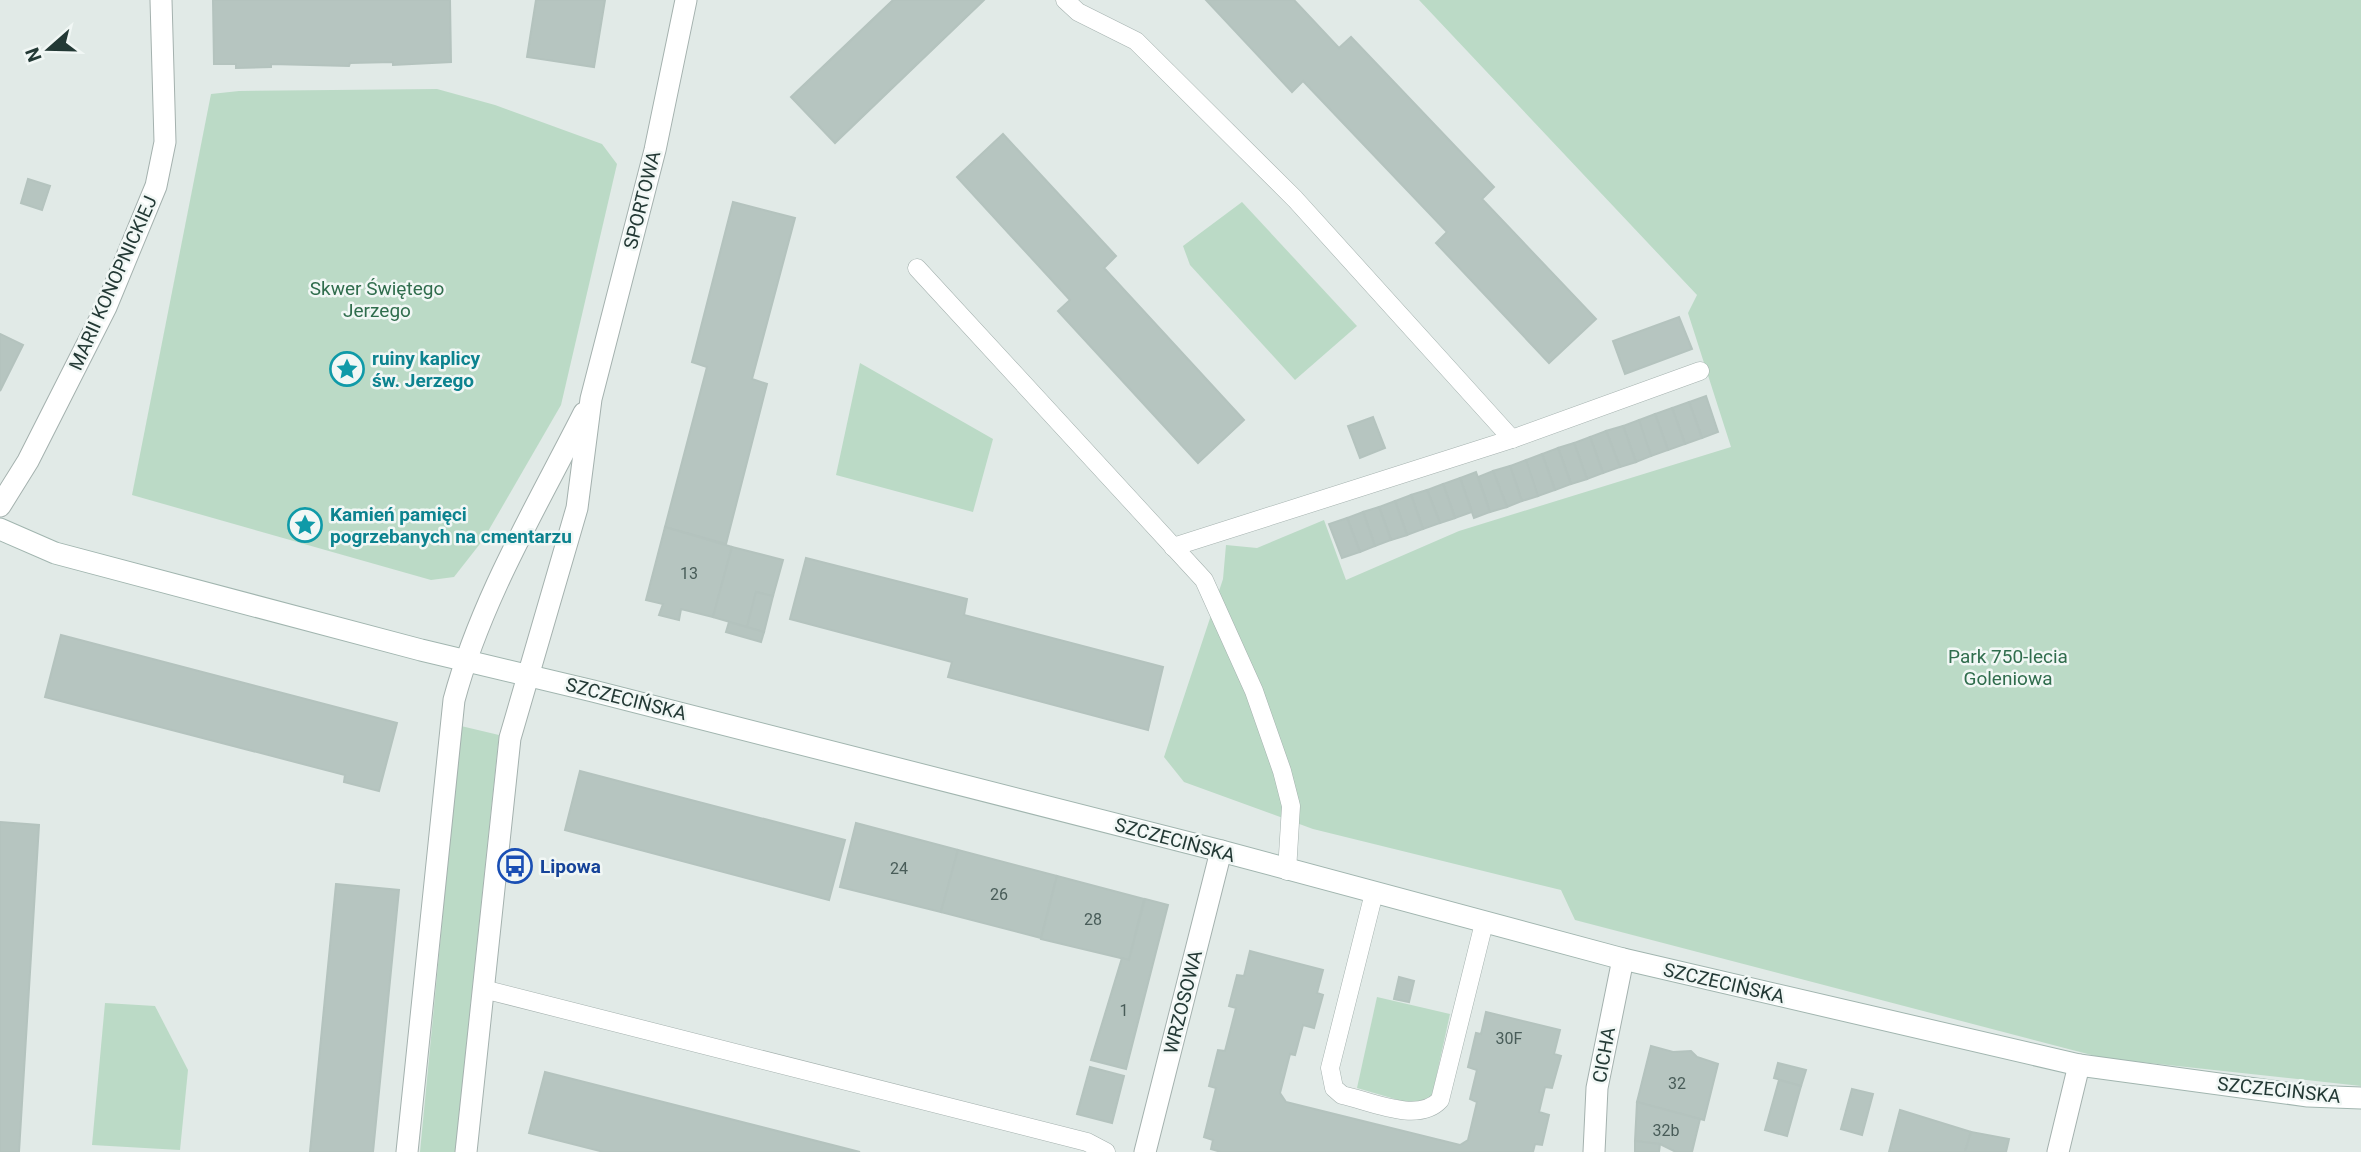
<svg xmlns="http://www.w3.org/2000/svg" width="2361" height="1152" viewBox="0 0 2361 1152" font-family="Roboto,sans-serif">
<rect width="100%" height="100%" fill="#e1eae7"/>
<!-- green -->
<g fill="#bbdac6">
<path d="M1419,0H2361V1086L2103,1058L1575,920L1561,890L1313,829L1184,782L1164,757L1223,579L1226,545L1257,548L1324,520L1346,580L1459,531L1731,447L1688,313L1697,295Z"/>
<path d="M437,89L495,105L602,144L617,164L561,405L483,540L454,577L431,580L132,495L211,94L239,91Z"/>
<path d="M1242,202L1357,326L1295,380L1190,265L1183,246Z"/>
<path d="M860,363L993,439L973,512L836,475Z"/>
<path d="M461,726L499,735L455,1152H420Z"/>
<path d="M1377,997L1450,1014L1432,1096L1412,1104L1357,1088Z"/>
<path d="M105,1003L155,1006L188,1070L180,1150L92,1145Z"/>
</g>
<!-- building -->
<g fill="#b6c5c0" stroke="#b4c3be" stroke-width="2">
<path d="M213,0H450L451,62L393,65V62L350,63L349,66L271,64V67L236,68V64H214Z"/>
<path d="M536,0H605L594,67L527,57Z"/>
<path d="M893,0H984L835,143L791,97Z"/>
<path d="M1206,0H1294L1339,48L1351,37L1494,187L1482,199L1596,319L1549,363L1436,243L1447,232L1426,210L1303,81L1292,92Z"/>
<path d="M1003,134L1116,256L1104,268L1244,420L1198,463L1058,311L1070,300L957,177Z"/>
<path d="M28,179L50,186L42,210L21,203Z"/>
<path d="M733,202L795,218L752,379L767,384L726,544L665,527L707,367L692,362Z"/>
<path d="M1679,317L1692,349L1625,374L1613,341Z"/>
<path d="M0,334L23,345L0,391Z"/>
<path d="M1706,396L1718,432L1702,438L1689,402Z"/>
<path d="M1689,402L1702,438L1685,444L1672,408Z"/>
<path d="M1672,408L1685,444L1668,450L1655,414Z"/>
<path d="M1655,414L1668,450L1651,456L1639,420Z"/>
<path d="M1373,417L1385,448L1360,458L1348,426Z"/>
<path d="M1639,420L1651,456L1636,462L1623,426Z"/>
<path d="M1623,426L1636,462L1620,467L1606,431Z"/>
<path d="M1606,431L1620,467L1603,473L1590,437Z"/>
<path d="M1590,437L1603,473L1587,479L1574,443Z"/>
<path d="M1574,443L1587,479L1571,484L1558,448Z"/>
<path d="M1558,448L1571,484L1555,490L1542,454Z"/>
<path d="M1542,454L1555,490L1538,496L1526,460Z"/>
<path d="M1526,460L1538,496L1522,501L1510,466Z"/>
<path d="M1510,466L1522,501L1507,507L1493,471Z"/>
<path d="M1493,471L1507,507L1490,512L1478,477Z"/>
<path d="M1476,472L1490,512L1474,518L1460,478Z"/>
<path d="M1460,478L1472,512L1455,518L1443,484Z"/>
<path d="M1443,484L1455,518L1440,523L1427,490Z"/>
<path d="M1427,490L1440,523L1423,529L1411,495Z"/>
<path d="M1411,495L1423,529L1407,535L1395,501Z"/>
<path d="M1395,501L1407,535L1391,540L1379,507Z"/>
<path d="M1379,507L1391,540L1375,546L1363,512Z"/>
<path d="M1363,512L1375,546L1360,552L1347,518Z"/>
<path d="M1347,518L1360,552L1342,558L1329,524Z"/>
<path d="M665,527L732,547L713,617L681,609L679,620L659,615L663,604L646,600Z"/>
<path d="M732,547L783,560L773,596L756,592L747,627L713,617Z"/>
<path d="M806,558L967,599L964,615L1163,667L1148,730L948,677L952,662L790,619Z"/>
<path d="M756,592L773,596L764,632L747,627Z"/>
<path d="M729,622L764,632L761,642L726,632Z"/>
<path d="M61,635L397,723L379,791L344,782L345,775L45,697Z"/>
<path d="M580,771L845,840L829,900L565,830Z"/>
<path d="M0,822L39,825L19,1152H0Z"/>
<path d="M856,823L958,850L941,912L840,887Z"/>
<path d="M958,850L1057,876L1041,938L941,912Z"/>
<path d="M1057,876L1144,899L1129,960L1041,939Z"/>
<path d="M336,884L399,890L373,1152H310Z"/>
<path d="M1145,899L1168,905L1126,1069L1091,1060L1122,958L1129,960Z"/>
<path d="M1250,951L1323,970L1317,993L1323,995L1314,1028L1303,1025L1295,1055L1290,1054L1280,1093L1286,1102L1460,1145L1468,1140L1477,1102L1470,1099L1477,1070L1468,1067L1476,1033L1481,1034L1486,1012L1560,1030L1554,1054L1561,1056L1552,1088L1545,1087L1539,1112L1549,1115L1542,1145L1535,1144L1533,1152H1221L1211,1149L1213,1140L1204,1137L1216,1088L1209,1086L1218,1050L1225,1051L1236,1008L1229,1006L1237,975L1244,976Z"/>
<path d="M1399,977L1414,981L1409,1002L1394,999Z"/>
<path d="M1651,1046L1673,1052L1691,1051L1697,1057L1718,1064L1704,1120L1637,1102Z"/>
<path d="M1778,1063L1806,1070L1801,1086L1774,1078Z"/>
<path d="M1090,1067L1124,1076L1112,1123L1077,1114Z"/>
<path d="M545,1072L860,1152H604L529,1133Z"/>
<path d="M1779,1080L1801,1086L1787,1136L1765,1130Z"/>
<path d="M1852,1089L1873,1094L1862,1135L1841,1129Z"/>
<path d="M1637,1102L1700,1119L1692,1152H1676L1660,1144L1635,1141Z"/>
<path d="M1900,1110L1971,1132L1965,1152H1889Z"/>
<path d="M1971,1132L2009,1139L2006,1152H1965Z"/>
<path d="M1635,1141L1660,1144L1659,1152H1635Z"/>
</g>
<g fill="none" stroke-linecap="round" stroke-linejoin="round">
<!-- lane casing -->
<g stroke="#a4b1ae" stroke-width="19">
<g id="lane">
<path d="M1065,0L1078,12L1136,41L1295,199L1512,439"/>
<path d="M917,268L1204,580L1254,691L1282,771L1291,806L1287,871"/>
<path d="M1173,547L1512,439L1700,371"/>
<path d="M1374,893L1330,1068L1334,1088L1342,1095C1370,1101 1418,1124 1440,1100L1484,923"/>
<path d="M483,989L1087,1142L1106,1152"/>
</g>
</g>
<!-- street casing -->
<g stroke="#a4b1ae" stroke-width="23">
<g id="street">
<path d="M0,506L28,461L106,307L156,186L165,142L161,0"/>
<path d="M407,1152L454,700C481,599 537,506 584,413"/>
<path d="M466,1152L510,738L577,508L591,399L655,150L686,0"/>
<path d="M1145,1152L1221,851"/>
<path d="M1594,1152L1597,1088L1623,959"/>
<path d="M2058,1152L2079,1065"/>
</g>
</g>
<!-- secondary casing -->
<g stroke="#a1b5af" stroke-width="23">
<path id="secondary" d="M0,529L55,553L421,650L593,691L1221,851L1623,959L2079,1065L2308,1096L2361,1098"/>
</g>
<!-- lane -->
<use href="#lane" stroke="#fff" stroke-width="18"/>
<!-- street -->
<use href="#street" stroke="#fff" stroke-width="21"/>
<!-- secondary -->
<use href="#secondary" stroke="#fff" stroke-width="21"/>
</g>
<!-- icons -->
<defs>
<g id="sight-ring" transform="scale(1.75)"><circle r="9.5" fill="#f1f7f5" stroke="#0f9aa8" stroke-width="1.5"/><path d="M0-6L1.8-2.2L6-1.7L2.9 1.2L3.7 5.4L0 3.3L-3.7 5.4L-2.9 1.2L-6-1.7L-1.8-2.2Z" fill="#0f9aa8"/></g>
<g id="bus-ring" transform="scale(1.75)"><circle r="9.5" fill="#f1f7f5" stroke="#1a4fb4" stroke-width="1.5"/><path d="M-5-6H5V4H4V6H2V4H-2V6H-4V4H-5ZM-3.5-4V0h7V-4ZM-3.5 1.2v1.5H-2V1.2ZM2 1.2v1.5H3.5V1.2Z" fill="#1a4fb4"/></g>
</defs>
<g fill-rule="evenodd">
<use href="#sight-ring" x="347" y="369"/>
<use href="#sight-ring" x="305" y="525"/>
<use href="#bus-ring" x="515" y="866"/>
</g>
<g text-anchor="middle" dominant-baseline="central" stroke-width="5" stroke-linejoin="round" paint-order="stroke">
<!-- number labels -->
<g font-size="16" fill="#485c58">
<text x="689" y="573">13</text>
<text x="899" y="868">24</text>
<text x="999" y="894">26</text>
<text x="1093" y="919">28</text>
<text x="1124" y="1010">1</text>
<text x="1509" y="1038">30F</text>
<text x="1677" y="1083">32</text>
<text x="1666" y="1130">32b</text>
</g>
<!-- street labels -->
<g font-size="19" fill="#233935" stroke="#f1f7f5">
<text transform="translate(642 200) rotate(-76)">SPORTOWA</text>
<text transform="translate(113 283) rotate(-66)">MARII KONOPNICKIEJ</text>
<text transform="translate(626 699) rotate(14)">SZCZECIŃSKA</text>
<text transform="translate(1175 840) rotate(15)">SZCZECIŃSKA</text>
<text transform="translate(1724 983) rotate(13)">SZCZECIŃSKA</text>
<text transform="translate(1183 1002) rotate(-76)">WRZOSOWA</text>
<text transform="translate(1604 1055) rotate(-80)">CICHA</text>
<text transform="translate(2279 1090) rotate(6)">SZCZECIŃSKA</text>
</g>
<!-- park labels -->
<g font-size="19" fill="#306d4d" stroke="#f1f7f5">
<text x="377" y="288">Skwer Świętego<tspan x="377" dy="22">Jerzego</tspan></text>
<text x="2008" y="656">Park 750-lecia<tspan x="2008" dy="22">Goleniowa</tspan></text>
</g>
<!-- culture labels -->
<g font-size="19" font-weight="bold" fill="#0d838f" stroke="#f1f7f5" text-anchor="start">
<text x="372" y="358">ruiny kaplicy<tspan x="372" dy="22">św. Jerzego</tspan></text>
<text x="330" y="514">Kamień pamięci<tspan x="330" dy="22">pogrzebanych na cmentarzu</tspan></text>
</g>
<!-- transit labels -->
<g font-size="19" font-weight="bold" fill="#164399" stroke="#f1f7f5" text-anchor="start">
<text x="540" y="866">Lipowa</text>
</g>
</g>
<!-- north arrow -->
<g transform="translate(49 49) rotate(250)" stroke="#f1f7f5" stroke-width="5" paint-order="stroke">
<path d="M0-5L12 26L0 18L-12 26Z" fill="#233935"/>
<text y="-10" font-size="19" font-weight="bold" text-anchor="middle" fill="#233935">N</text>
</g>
</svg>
